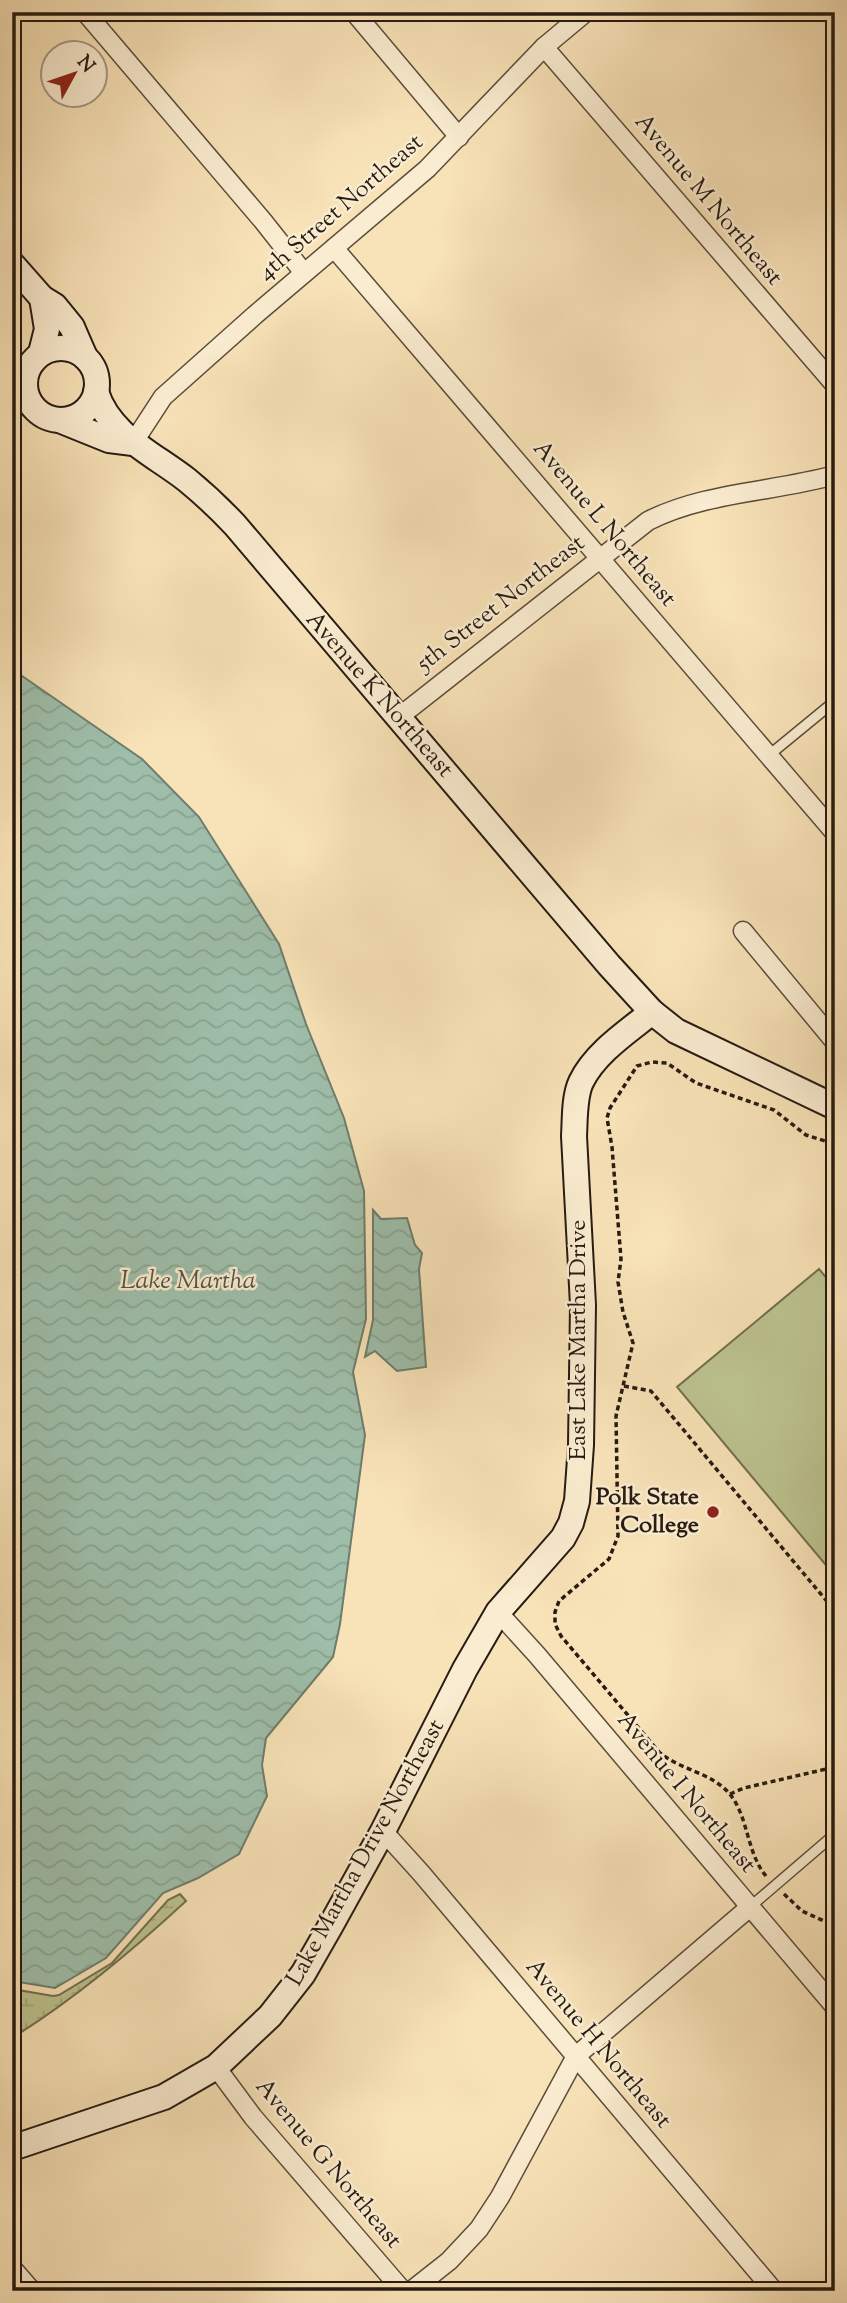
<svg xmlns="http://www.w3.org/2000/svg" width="847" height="2303" viewBox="0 0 847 2303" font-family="'Sorts Mill Goudy',serif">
<defs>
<pattern id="wetland-marsh" width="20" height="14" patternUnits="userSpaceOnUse" patternTransform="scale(1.75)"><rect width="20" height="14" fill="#bcc38f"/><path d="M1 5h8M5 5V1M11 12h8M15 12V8" fill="none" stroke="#a2a77a"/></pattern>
<pattern id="water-waves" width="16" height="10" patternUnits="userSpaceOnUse" patternTransform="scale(1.75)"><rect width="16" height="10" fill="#9ebeaa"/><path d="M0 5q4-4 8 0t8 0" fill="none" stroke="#88a391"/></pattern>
</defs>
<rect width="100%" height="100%" fill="#f8e2b7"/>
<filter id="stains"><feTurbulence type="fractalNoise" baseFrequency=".00286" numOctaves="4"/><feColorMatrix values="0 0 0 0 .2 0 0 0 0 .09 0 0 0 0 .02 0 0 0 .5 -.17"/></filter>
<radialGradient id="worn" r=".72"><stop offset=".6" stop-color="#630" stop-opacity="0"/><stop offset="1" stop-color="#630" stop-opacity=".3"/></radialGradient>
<!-- wetland -->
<path fill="url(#wetland-marsh)" stroke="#726f50" stroke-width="2" d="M180,1894L186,1901C132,1951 75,1999 12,2038V1989L53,1996L59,1995L112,1963L168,1900Z"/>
<!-- pitch -->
<path fill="#bcc38f" stroke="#726f50" stroke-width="2" d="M819,1269L835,1288V1576L677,1387Z"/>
<!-- water -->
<g fill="url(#water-waves)" stroke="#6e7d6d" stroke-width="2">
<path d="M12,669L142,759L199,817L279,944L306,1024L344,1118L364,1191L366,1319L353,1372L365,1435L340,1624L333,1657L266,1738L262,1765L267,1796L239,1854L198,1878L163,1893L106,1958L55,1988L12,1981Z"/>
<path d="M373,1210L381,1219L407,1218L415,1245L422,1253L419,1269L426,1367L397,1371L375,1351L365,1357L373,1320Z"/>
</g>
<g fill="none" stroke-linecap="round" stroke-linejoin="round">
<!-- lane casing -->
<g stroke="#5b4d3b" stroke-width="12">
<g id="lane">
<path d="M768,756L835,701"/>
<path d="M750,1907L835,1834"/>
</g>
</g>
<!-- street casing -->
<g stroke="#5b4d3b" stroke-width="21">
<g id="street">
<path d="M85,12L263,221L304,273"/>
<path d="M354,12L459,137"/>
<path d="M544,47L835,385"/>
<path d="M334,248L835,833"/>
<path d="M12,373L30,365"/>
<path d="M12,393L30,404"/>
<path d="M133,443L163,397L255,315L427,169L544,47L586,12"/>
<path d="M399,717L648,521C705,492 774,492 835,475"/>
<path d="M743,931L835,1042"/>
<path d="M498,1612L537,1655L835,2007"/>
<path d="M383,1831L421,1873L774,2291"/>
<path d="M216,2067L253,2117L403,2291"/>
<path d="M12,2268L32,2291"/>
<path d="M411,2291L449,2261L479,2229L500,2197L576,2056L750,1907"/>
</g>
</g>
<!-- secondary casing -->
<g stroke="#271b12" stroke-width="28">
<g id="secondary">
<path d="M12,264L42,298L55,306L64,317L72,327L85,357"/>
<circle cx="61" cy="384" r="36"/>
<path d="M41,353L47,329L42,298"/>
<path d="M96,392C110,436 154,454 187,480C204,494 220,509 235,525L609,965L652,1012L676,1031L835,1107"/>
<path d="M62,421L109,440L133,443"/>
<path d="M12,2148L164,2097L216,2067L270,2016L303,1974L331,1925L383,1831L465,1669L498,1612L563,1538L571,1523L577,1501L581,1445L583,1305L574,1136C575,1120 574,1097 581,1082C595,1053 627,1032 652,1012"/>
</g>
</g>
<!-- path -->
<g stroke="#271b12" stroke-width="3.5" stroke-dasharray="5 3.5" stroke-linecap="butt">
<path d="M624,1386L651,1391L835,1611"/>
<path d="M730,1794L744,1788L835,1767"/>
<path d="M766,1876C746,1852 749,1817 729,1793C710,1772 680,1770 659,1752L561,1636L555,1624V1612L559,1601L609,1559L618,1536L616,1416L633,1343L623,1312L618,1282L621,1259L612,1147L607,1118L610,1108L637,1066L652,1062L667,1063L696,1083L774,1110L806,1135L835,1144"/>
<path d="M784,1894L802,1911L835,1926"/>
</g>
<!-- lane -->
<use href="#lane" stroke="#faecd0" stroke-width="9"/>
<!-- street -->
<use href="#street" stroke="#faecd0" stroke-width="18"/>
<!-- secondary -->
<use href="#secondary" stroke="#faecd0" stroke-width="24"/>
</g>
<!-- markers -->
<circle fill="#8f2418" stroke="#faecd0" stroke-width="2.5" cx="713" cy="1512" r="7"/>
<g text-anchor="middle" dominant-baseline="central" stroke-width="5" stroke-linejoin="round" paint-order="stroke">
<!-- street labels -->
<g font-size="24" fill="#271b12" stroke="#faecd0">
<text transform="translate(708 200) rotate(50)">Avenue M Northeast</text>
<text transform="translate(341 208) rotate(-41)">4th Street Northeast</text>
<text transform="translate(604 524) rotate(50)">Avenue L Northeast</text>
<text transform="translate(501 604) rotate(-38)">5th Street Northeast</text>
<text transform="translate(379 695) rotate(49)">Avenue K Northeast</text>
<text transform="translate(579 1340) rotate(-90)">East Lake Martha Drive</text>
<text transform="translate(686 1793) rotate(50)">Avenue I Northeast</text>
<text transform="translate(366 1853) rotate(-61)">Lake Martha Drive Northeast</text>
<text transform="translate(598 2044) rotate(50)">Avenue H Northeast</text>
<text transform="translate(328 2164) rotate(50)">Avenue G Northeast</text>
</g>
<!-- poi labels -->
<g font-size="24" font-weight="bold" fill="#271b12" stroke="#faecd0" text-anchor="end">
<text x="699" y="1498">Polk State<tspan x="699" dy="28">College</tspan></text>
</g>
<!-- water labels -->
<g font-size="26" font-style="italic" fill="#515447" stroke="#faecd0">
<text x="188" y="1281">Lake Martha</text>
</g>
</g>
<!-- margin -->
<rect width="847" height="2303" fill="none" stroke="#f8e2b7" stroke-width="42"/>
<rect x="14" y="14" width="819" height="2275" fill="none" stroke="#271b12" stroke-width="3.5"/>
<rect x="21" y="21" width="805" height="2261" fill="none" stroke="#271b12" stroke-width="2"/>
<!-- north arrow -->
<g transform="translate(74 74) rotate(50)"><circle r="33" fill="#faecd0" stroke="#a69884" stroke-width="2"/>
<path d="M0-5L12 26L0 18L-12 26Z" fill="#8f2418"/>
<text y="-10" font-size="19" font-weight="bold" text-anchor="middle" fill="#271b12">N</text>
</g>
<rect width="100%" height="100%" filter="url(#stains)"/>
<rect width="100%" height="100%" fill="url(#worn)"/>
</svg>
